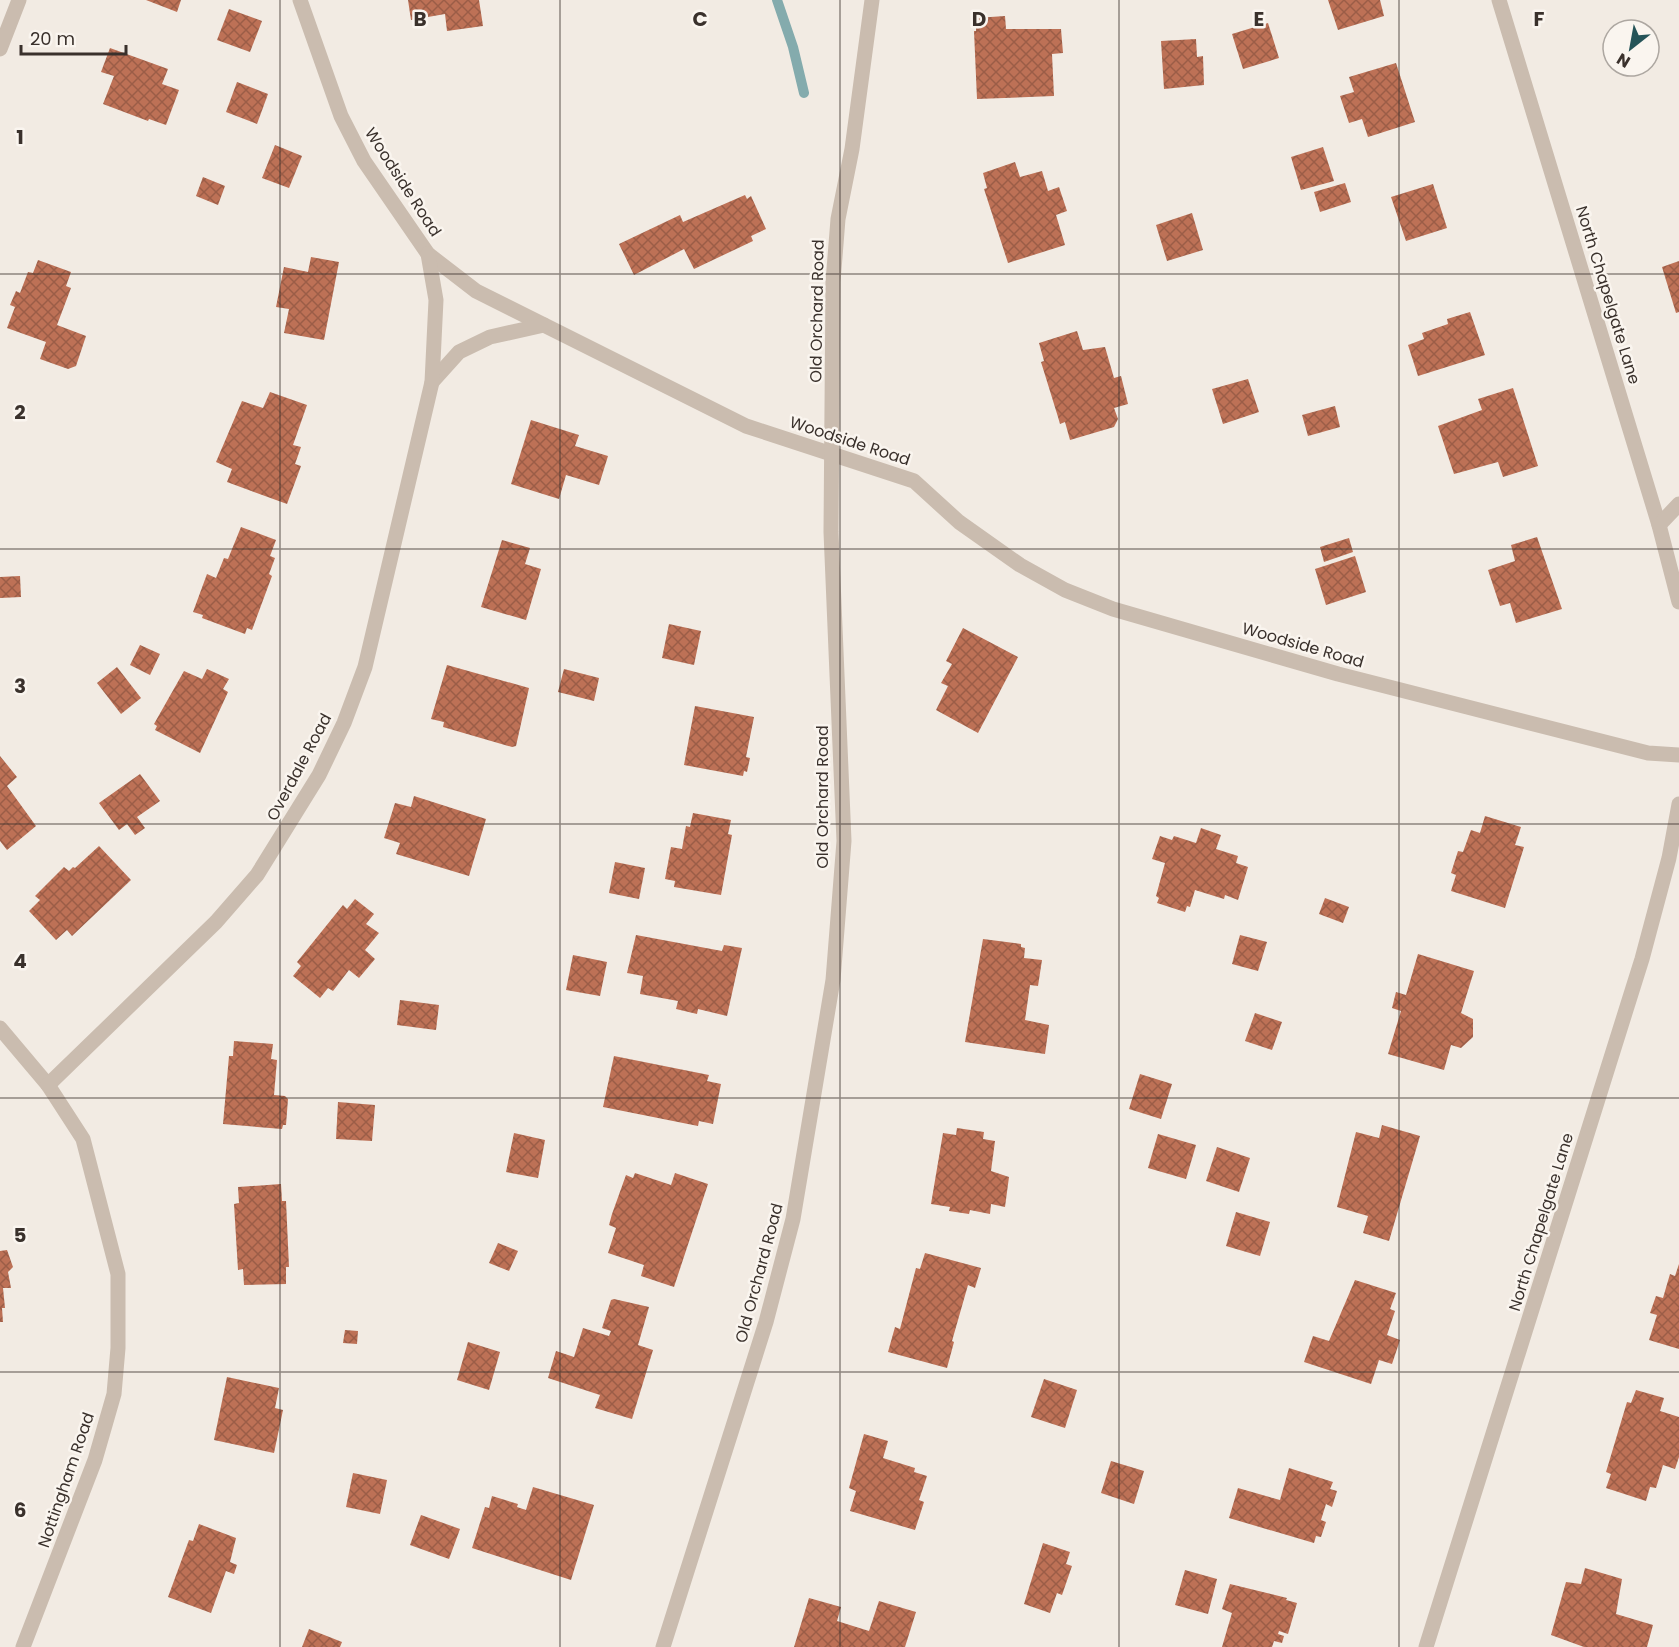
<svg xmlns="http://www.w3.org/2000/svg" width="1679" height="1647" viewBox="0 0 1679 1647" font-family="Poppins,sans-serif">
<defs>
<pattern id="building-cross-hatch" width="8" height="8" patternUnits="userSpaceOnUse" patternTransform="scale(1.5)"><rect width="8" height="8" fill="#bd7156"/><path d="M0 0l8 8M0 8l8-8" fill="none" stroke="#9b5d47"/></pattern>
</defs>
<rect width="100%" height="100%" fill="#f2ebe3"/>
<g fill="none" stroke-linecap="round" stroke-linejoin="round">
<!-- stream -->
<path stroke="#84abad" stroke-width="10" d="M777,0L793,47L804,93"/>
</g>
<!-- building -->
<g fill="url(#building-cross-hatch)">
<path d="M146,0H181L177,12Z"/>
<path d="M408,0H479L483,26L447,31L445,14L411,20Z"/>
<path d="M1328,0H1380L1384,16L1338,30Z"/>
<path d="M229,9L262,21L250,52L217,40Z"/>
<path d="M1005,16L1006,29H1061L1063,53L1052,54L1054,96L977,99L974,31H976V18Z"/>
<path d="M1268,23L1279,58L1243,69L1232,34Z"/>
<path d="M1196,39L1197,57L1203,56L1204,85L1164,89L1161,41Z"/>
<path d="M110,48L168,69L162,84L179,90L166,125L149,119L148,121L103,104L114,76L101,72Z"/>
<path d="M1396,63L1415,122L1368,137L1362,119L1349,123L1340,96L1354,92L1349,77Z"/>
<path d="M237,82L268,94L257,124L226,112Z"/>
<path d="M275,145L302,156L289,188L262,178Z"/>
<path d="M1323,147L1334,181L1301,190L1291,157Z"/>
<path d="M1015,162L1020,177L1042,171L1048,191L1059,187L1067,211L1056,215L1065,245L1008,263L984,189L987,188L983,173Z"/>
<path d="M203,177L225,186L218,205L196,196Z"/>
<path d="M1345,183L1351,202L1320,212L1314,192Z"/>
<path d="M1433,184L1447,228L1406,241L1391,197Z"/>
<path d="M745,195L747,199L751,196L766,229L751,236L753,241L694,269L684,249L634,275L619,244L680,215L683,222Z"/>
<path d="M1192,213L1203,250L1167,261L1156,225Z"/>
<path d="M311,257L339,262L324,340L284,333L289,309L276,307L284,267L308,272Z"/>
<path d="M38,260L71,272L66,286L71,288L57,325L86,336L76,366L68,369L40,359L46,342L7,328L15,307L10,305L16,291L20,293L28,272L33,273Z"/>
<path d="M1679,261V312L1676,313L1662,267Z"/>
<path d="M1470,312L1485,355L1418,376L1408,345L1424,339L1422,333L1448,324L1447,319Z"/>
<path d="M1077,331L1083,350L1105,347L1114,378L1121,376L1128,404L1114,408L1118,419L1114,427L1070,440L1065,422L1060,424L1058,417L1041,362L1044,361L1039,343Z"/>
<path d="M1248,379L1259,412L1223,424L1212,389Z"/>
<path d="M1513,388L1538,466L1503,477L1498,462L1454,474L1438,426L1482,410L1478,399Z"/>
<path d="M270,392L307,405L293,445L301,447L295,464L301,466L287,504L227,482L232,469L216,462L242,401L263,408Z"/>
<path d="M1335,406L1340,427L1308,436L1302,415Z"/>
<path d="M531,420L579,435L575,446L608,456L599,485L566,475L559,499L511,484Z"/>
<path d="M241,527L276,540L270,556L275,558L269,574L272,576L252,630L247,628L245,634L202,618L203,615L193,612L207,574L216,578L224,558L228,559Z"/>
<path d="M1537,537L1562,609L1516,623L1510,603L1500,606L1488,570L1515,561L1511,545Z"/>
<path d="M1349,538L1353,552L1324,562L1320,547Z"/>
<path d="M502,540L530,548L525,564L541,569L526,620L481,607Z"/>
<path d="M1355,556L1366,592L1326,605L1315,569Z"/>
<path d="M20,576L21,597L0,598V577Z"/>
<path d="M669,624L701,631L694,665L662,658Z"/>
<path d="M963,628L1018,657L978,733L936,710L948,686L941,683L952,664L946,661Z"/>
<path d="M140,645L160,654L150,675L130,665Z"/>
<path d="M447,665L529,688L516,746L512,747L443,727L444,722L431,719Z"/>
<path d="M117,667L141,698L121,714L97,683Z"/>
<path d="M207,669L229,679L223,689L228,692L200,753L155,730L157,726L154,724L184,671L202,679Z"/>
<path d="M564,669L599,678L594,701L558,692Z"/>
<path d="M695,706L754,717L746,757L750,758L747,772L744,771L743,776L684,765Z"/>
<path d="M0,756L17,777L7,786L36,826L7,850L0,841Z"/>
<path d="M140,774L160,801L137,817L145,828L135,835L127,824L119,830L99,803Z"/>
<path d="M414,796L486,819L469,876L396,854L400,843L384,838L395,803L411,807Z"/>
<path d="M693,813L731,820L728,834L732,835L721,895L674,887L675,881L665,879L671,847L682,849L686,826L690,827Z"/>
<path d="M1485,816L1521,827L1515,845L1524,847L1505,908L1451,891L1456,875L1451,873L1458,851L1463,852L1471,830L1480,833Z"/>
<path d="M1201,828L1221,835L1216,849L1238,856L1236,863L1248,867L1238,900L1225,895L1224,899L1195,890L1190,907L1187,906L1185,912L1157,903L1159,898L1156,896L1165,863L1152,859L1160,836L1172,840L1174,836L1196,843Z"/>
<path d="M99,846L131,880L72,936L67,930L56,940L29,911L40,900L35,896L64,867L69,871L73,867L75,868Z"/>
<path d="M615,862L645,868L639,899L609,893Z"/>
<path d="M1325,898L1349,907L1343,923L1319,914Z"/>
<path d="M355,899L374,914L366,924L379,933L365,950L375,959L359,978L349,970L333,991L328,988L320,998L293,976L301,966L297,962L343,905L347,909Z"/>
<path d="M636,935L722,951L724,945L742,948L727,1016L698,1009L697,1014L676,1009L678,1001L640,994L643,976L627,973Z"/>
<path d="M1240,935L1267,942L1258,971L1232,964Z"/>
<path d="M983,939L1021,944V947L1025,948L1024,958L1042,960L1038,986L1030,985L1025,1020L1049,1025L1045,1054L965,1042Z"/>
<path d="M1418,954L1474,971L1461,1013L1473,1019V1037L1461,1048L1451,1045L1444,1070L1388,1054L1401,1011L1392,1008L1396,992L1406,995Z"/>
<path d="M573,955L607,962L600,996L566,990Z"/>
<path d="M400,1000L439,1005L436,1030L397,1025Z"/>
<path d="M1255,1013L1282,1022L1272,1050L1245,1041Z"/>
<path d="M234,1041L273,1044L271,1059L277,1060L274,1095L285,1096L288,1099L286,1125H283L282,1129L223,1124L229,1056H233Z"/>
<path d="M614,1056L709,1075L707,1081L721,1084L713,1124L699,1121L698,1126L603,1107Z"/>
<path d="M1140,1074L1172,1084L1161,1119L1129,1109Z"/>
<path d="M338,1102L375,1105L372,1141L336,1139Z"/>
<path d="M1382,1125L1420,1136L1389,1241L1363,1233L1368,1216L1337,1207L1356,1132L1379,1138Z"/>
<path d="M957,1128L984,1132L983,1139L995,1141L991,1171L1009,1177L1005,1207L991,1204L990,1214L970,1210L969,1214L949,1211L950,1207L931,1204L943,1133L956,1135Z"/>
<path d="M514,1133L545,1140L538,1178L506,1172Z"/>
<path d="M1158,1134L1196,1145L1186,1179L1148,1168Z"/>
<path d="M1217,1147L1250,1158L1239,1192L1206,1181Z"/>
<path d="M635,1173L671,1185L675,1173L708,1184L674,1287L641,1276L644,1265L608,1253L616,1228L609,1225L612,1214L626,1175L633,1178Z"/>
<path d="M281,1184L282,1201H286L289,1267H286V1284L244,1285L243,1269L238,1270L234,1204L239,1203L238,1187Z"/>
<path d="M1236,1212L1270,1222L1260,1256L1226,1246Z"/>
<path d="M498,1243L518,1251L509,1271L489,1263Z"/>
<path d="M7,1250L13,1267L8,1272L11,1288H3L5,1308H2L3,1322H0V1251Z"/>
<path d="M925,1253L981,1268L975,1288L968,1285L952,1341L954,1342L947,1368L888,1352L895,1327L900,1329L916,1268L920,1269Z"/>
<path d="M1679,1264V1349L1649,1340L1657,1315L1650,1313L1656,1296L1663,1298L1670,1274L1675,1276Z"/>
<path d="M1355,1280L1396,1293L1390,1309L1395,1311L1387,1335L1400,1340L1392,1364L1379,1360L1371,1384L1304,1362L1313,1336L1329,1341Z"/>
<path d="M614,1299L649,1307L638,1345L653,1350L632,1419L595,1408L600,1395L548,1378L556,1351L574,1357L583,1328L609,1336L611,1331L602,1328L611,1300Z"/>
<path d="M345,1330L358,1331L357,1344L343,1343Z"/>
<path d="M468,1342L500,1352L489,1390L457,1380Z"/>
<path d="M227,1377L279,1388L275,1408L283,1410L274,1453L214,1440Z"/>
<path d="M1044,1379L1077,1390L1065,1428L1031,1417Z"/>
<path d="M1636,1390L1664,1398L1660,1411L1679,1417V1457L1675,1469L1663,1465L1656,1488L1650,1487L1646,1501L1606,1488L1611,1474L1606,1472L1627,1402L1631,1403Z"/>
<path d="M864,1434L888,1441L883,1458L915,1468L914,1472L927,1476L919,1500L924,1502L915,1530L850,1511L856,1491L849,1488Z"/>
<path d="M1111,1461L1144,1471L1134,1504L1101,1493Z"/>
<path d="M1289,1468L1333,1482L1330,1489L1337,1491L1332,1507L1326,1504L1321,1520L1326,1522L1321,1537L1316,1536L1314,1543L1229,1518L1238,1488L1280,1500Z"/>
<path d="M353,1473L387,1480L380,1514L346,1507Z"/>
<path d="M533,1487L594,1505L571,1580L472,1548L485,1507L489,1508L492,1496L518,1504L517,1507L526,1510Z"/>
<path d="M421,1515L460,1529L449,1559L410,1545Z"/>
<path d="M199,1524L236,1538L230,1562L237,1565L234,1574L226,1571L211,1613L168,1597L189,1540L193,1541Z"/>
<path d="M1043,1543L1070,1552L1066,1564L1072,1566L1062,1595L1057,1593L1050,1613L1024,1604Z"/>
<path d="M1585,1568L1622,1579L1616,1614L1653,1625L1647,1647H1584L1551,1635L1566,1582L1581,1584Z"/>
<path d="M1185,1570L1217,1579L1208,1614L1175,1605Z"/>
<path d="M1230,1584L1287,1598L1286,1600L1297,1603L1288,1634L1279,1631L1278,1634L1284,1636L1282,1643L1274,1641L1272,1647H1222L1232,1613L1222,1609Z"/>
<path d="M809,1598L841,1607L837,1621L869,1631L879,1601L916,1612L905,1647H794Z"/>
<path d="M309,1629L342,1642L340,1647H302Z"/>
</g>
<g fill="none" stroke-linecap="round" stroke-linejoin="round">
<!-- minor -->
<g stroke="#cabcaf" stroke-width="15">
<path d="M300,0L341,116L364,161L428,254L476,291L746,426L914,481L959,522L1020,565L1065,590L1113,609L1338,674L1648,753L1679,755"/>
<path d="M1499,0L1659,525L1679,602"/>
<path d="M0,49L19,0"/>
<path d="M432,382L459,352L490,337L544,325"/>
<path d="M1659,525L1679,504"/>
<path d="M0,1028L48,1085L83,1139L118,1274V1348L114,1394L95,1460L23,1647"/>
<path d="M48,1085L216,922L257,875L319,775L344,723L365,667L432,382L436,300L428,254"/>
<path d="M663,1647L766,1322L793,1219L833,980L844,841L831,532L833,282L838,219L852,149L872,0"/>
<path d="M1426,1647L1642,959L1669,858L1679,804"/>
</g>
</g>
<!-- grid -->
<path fill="none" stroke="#3a312c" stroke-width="1.5" stroke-opacity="0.55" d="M280,0V1647M560,0V1647M840,0V1647M1119,0V1647M1399,0V1647M0,274H1679M0,549H1679M0,824H1679M0,1098H1679M0,1372H1679"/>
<g text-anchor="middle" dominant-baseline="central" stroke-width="5" stroke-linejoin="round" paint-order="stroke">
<!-- street labels -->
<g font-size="16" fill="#3a312c" stroke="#faf5ef">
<text transform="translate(403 182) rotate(57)">Woodside Road</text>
<text transform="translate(1608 295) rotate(73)">North Chapelgate Lane</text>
<text transform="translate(817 311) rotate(-89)">Old Orchard Road</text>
<text transform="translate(850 441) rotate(18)">Woodside Road</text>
<text transform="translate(1303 645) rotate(16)">Woodside Road</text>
<text transform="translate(299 767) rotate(-62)">Overdale Road</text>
<text transform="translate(822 797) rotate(-90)">Old Orchard Road</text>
<text transform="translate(1541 1222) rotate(-73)">North Chapelgate Lane</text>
<text transform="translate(759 1273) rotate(-75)">Old Orchard Road</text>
<text transform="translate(66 1480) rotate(-71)">Nottingham Road</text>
</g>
</g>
<g font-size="20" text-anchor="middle" font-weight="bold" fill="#3a312c" stroke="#faf5ef" stroke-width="5" stroke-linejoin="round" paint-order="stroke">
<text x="420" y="26">B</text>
<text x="700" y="26">C</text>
<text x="979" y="26">D</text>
<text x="1259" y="26">E</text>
<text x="1539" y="26">F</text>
<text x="20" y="144">1</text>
<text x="20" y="419">2</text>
<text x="20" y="693">3</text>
<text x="20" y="968">4</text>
<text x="20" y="1242">5</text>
<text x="20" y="1517">6</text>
</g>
<!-- north arrow -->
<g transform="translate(1631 48) rotate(211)"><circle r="28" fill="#faf5ef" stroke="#ada7a1" stroke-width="1.5"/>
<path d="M0-4.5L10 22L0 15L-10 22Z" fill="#255458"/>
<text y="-9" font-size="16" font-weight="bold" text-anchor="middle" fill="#3a312c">N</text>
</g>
<!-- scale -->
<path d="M21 45v9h105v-9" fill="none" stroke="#3a312c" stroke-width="3"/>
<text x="30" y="45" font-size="18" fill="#3a312c" stroke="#faf5ef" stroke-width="4.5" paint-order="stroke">20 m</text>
</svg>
